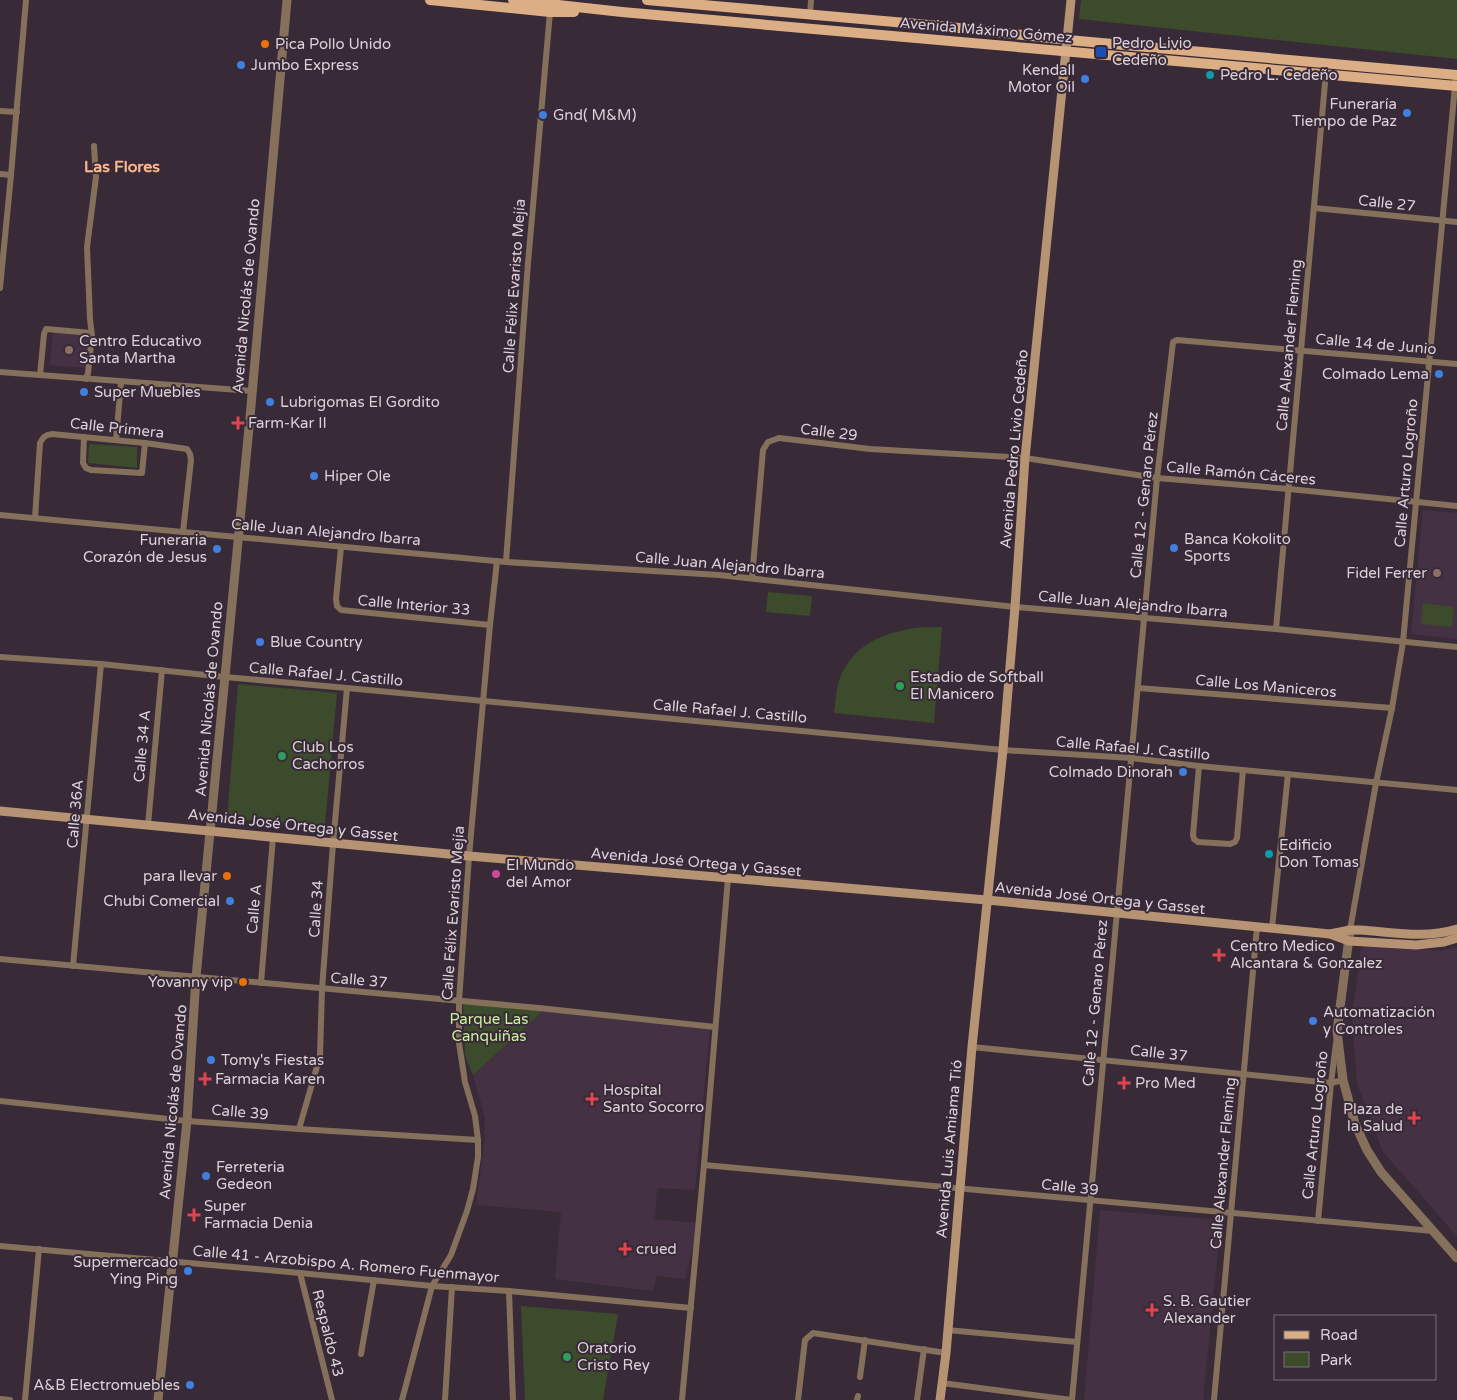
<svg xmlns="http://www.w3.org/2000/svg" width="1457" height="1400" viewBox="0 0 1457 1400" font-family="'Varela Round',sans-serif">
<rect width="100%" height="100%" fill="#392a38"/>
<!-- built -->
<g fill="#453144">
<path d="M53,332L89,336L86,368L50,365Z"/>
<path d="M1423,510L1457,513V639L1411,634Z"/>
<path d="M1371,945L1441,951L1457,947V1236L1383,1152L1357,1084L1352,1016L1361,949Z"/>
<path d="M543,1011L710,1027L695,1190L657,1188L655,1219L638,1218L699,1223L685,1279L656,1276L653,1291L555,1279L561,1212L476,1205L484,1144L485,1117L473,1075Z"/>
<path d="M1100,1210L1221,1220L1203,1400H1084Z"/>
</g>
<!-- green -->
<g fill="#3c4b2b">
<path d="M1081,0H1457V59L1079,19Z"/>
<path d="M89,444L137,447V468L88,463Z"/>
<path d="M768,592L812,596L810,616L766,612Z"/>
<path d="M1423,603L1454,607L1452,627L1421,624Z"/>
<path d="M921,627H942L934,723L834,713C836,700 836,683 843,671C860,640 888,632 921,627Z"/>
<path d="M238,684L337,693L325,825L227,819Z"/>
<path d="M463,1002L543,1011L473,1075L465,1056Z"/>
<path d="M521,1306L618,1314L603,1400H525Z"/>
</g>
<g fill="none" stroke-linecap="round" stroke-linejoin="round">
<!-- minor -->
<g stroke="#85705c" stroke-width="6">
<path d="M810,16L811,0"/>
<path d="M0,111L17,112"/>
<path d="M0,174L11,175"/>
<path d="M1314,208L1457,222"/>
<path d="M0,288L11,175L26,0"/>
<path d="M0,372L252,391"/>
<path d="M40,375L44,334L46,329L91,333"/>
<path d="M86,379L88,373L92,336L90,319L87,247L96,177L94,146"/>
<path d="M84,437L83,463L86,468L91,470L142,473L145,443"/>
<path d="M116,440L121,382"/>
<path d="M0,515L506,562L719,575L1015,607L1276,629L1457,647"/>
<path d="M35,518L40,443C43,437 45,435 52,434L145,443L187,449L190,454L191,460L183,532"/>
<path d="M341,547L336,599L337,606L341,610L490,625"/>
<path d="M506,562L528,263L550,12"/>
<path d="M752,578L763,450L768,442L779,438L870,449L1025,458L1157,478L1289,489L1457,506"/>
<path d="M1276,629L1326,72"/>
<path d="M0,657L101,664L225,677L347,688L1003,750L1131,758L1199,766L1457,790"/>
<path d="M1138,688L1392,708"/>
<path d="M1199,766L1193,835L1194,839L1198,842L1230,844L1235,842L1237,838L1243,770"/>
<path d="M148,825L162,670"/>
<path d="M1272,928L1288,774"/>
<path d="M1350,930L1376,783L1392,708L1403,642L1456,75"/>
<path d="M0,959L539,1008L715,1027"/>
<path d="M73,966L101,664"/>
<path d="M261,983L273,837"/>
<path d="M972,1047L1331,1083L1343,1080"/>
<path d="M0,1101L187,1121L299,1129L478,1140"/>
<path d="M299,1129L320,1056L322,989L333,844L347,688"/>
<path d="M704,1165C947,1187 1190,1210 1433,1231"/>
<path d="M1318,1221L1331,1083L1336,1043"/>
<path d="M0,1246L300,1273L432,1286L509,1291L691,1308"/>
<path d="M300,1273L332,1400"/>
<path d="M509,1291L513,1400"/>
<path d="M947,1330L1077,1342"/>
<path d="M361,1354L374,1280"/>
<path d="M860,1377L865,1340"/>
<path d="M942,1383L1072,1400"/>
<path d="M0,1399L10,1400"/>
<path d="M25,1400L39,1249"/>
<path d="M402,1400L432,1286L451,1255L467,1211L473,1189L478,1157V1140L475,1116L465,1082L459,1043V1001L469,856L490,625L497,561"/>
<path d="M445,1400L452,1287"/>
<path d="M682,1400L704,1165L728,878"/>
<path d="M798,1400L805,1340L813,1333L946,1353"/>
<path d="M857,1400L858,1396"/>
<path d="M917,1400L924,1349"/>
<path d="M1072,1400L1157,478L1173,342L1177,340L1457,364"/>
<path d="M1214,1400L1257,927"/>
</g>
<!-- tertiary -->
<g stroke="#85705c" stroke-width="9">
<path d="M1350,930L1337,1031L1343,1080L1355,1124L1367,1150L1381,1172L1457,1258"/>
<path d="M158,1400L187,1121L196,977L250,417L287,0"/>
</g>
<!-- secondary -->
<g stroke="#b69373" stroke-width="9">
<path d="M0,811L469,856L987,900L1330,934L1349,941L1416,945L1444,942L1457,938"/>
<path d="M1330,934L1350,930H1360C1393,932 1424,939 1457,929"/>
<path d="M940,1400L946,1353L972,1047L1003,750L1015,607L1025,458L1071,0"/>
</g>
<!-- primary -->
<g stroke="#dbae85" stroke-width="10">
<path d="M430,0L550,12H574"/>
<path d="M513,0L622,12L1457,86"/>
<path d="M647,0L940,26L1068,40L1457,75"/>
</g>
</g>
<!-- markers -->
<g fill="#e8710a" stroke="#392a38" stroke-width="2">
<circle cx="265" cy="44" r="5"/>
<circle cx="227" cy="876" r="5"/>
<circle cx="243" cy="982" r="5"/>
</g>
<rect fill="#1a4fb4" stroke="#392a38" stroke-width="2" x="1095" y="46" width="12" height="12" rx="2.5"/>
<g fill="#3f7fe0" stroke="#392a38" stroke-width="2">
<circle cx="241" cy="65" r="5"/>
<circle cx="1085" cy="79" r="5"/>
<circle cx="1407" cy="113" r="5"/>
<circle cx="543" cy="115" r="5"/>
<circle cx="1439" cy="374" r="5"/>
<circle cx="84" cy="392" r="5"/>
<circle cx="270" cy="402" r="5"/>
<circle cx="314" cy="476" r="5"/>
<circle cx="1174" cy="548" r="5"/>
<circle cx="217" cy="549" r="5"/>
<circle cx="260" cy="642" r="5"/>
<circle cx="1183" cy="772" r="5"/>
<circle cx="230" cy="901" r="5"/>
<circle cx="1313" cy="1021" r="5"/>
<circle cx="211" cy="1060" r="5"/>
<circle cx="206" cy="1176" r="5"/>
<circle cx="188" cy="1271" r="5"/>
<circle cx="190" cy="1385" r="5"/>
</g>
<g fill="#0f9aa8" stroke="#392a38" stroke-width="2">
<circle cx="1210" cy="75" r="5"/>
<circle cx="1269" cy="854" r="5"/>
</g>
<g fill="#8d6e63" stroke="#392a38" stroke-width="2">
<circle cx="69" cy="350" r="5"/>
<circle cx="1437" cy="573" r="5"/>
</g>
<g fill="#e0444e" stroke="#392a38" stroke-width="2">
<path d="M235.5 415.5h5v5h5v5h-5v5h-5v-5h-5v-5h5z"/>
<path d="M1216.5 947.5h5v5h5v5h-5v5h-5v-5h-5v-5h5z"/>
<path d="M202.5 1071.5h5v5h5v5h-5v5h-5v-5h-5v-5h5z"/>
<path d="M1121.5 1075.5h5v5h5v5h-5v5h-5v-5h-5v-5h5z"/>
<path d="M589.5 1091.5h5v5h5v5h-5v5h-5v-5h-5v-5h5z"/>
<path d="M1411.5 1110.5h5v5h5v5h-5v5h-5v-5h-5v-5h5z"/>
<path d="M191.5 1207.5h5v5h5v5h-5v5h-5v-5h-5v-5h5z"/>
<path d="M622.5 1241.5h5v5h5v5h-5v5h-5v-5h-5v-5h5z"/>
<path d="M1149.5 1302.5h5v5h5v5h-5v5h-5v-5h-5v-5h5z"/>
</g>
<g fill="#2e9e5b" stroke="#392a38" stroke-width="2">
<circle cx="900" cy="686" r="5"/>
<circle cx="282" cy="756" r="5"/>
<circle cx="567" cy="1357" r="5"/>
</g>
<circle fill="#d1479c" stroke="#392a38" stroke-width="2" cx="496" cy="874" r="5"/>
<g text-anchor="middle" dominant-baseline="central" stroke-width="4" stroke-linejoin="round" paint-order="stroke">
<!-- street labels -->
<g font-size="15" fill="#dbd1da" stroke="#392a38">
<text transform="translate(986 30) rotate(5)">Avenida Máximo Gómez</text>
<text transform="translate(1387 203) rotate(6)">Calle 27</text>
<text transform="translate(514 286) rotate(-86)">Calle Félix Evaristo Mejía</text>
<text transform="translate(246 296) rotate(-85)">Avenida Nicolás de Ovando</text>
<text transform="translate(1376 344) rotate(5)">Calle 14 de Junio</text>
<text transform="translate(1289 345) rotate(-85)">Calle Alexander Fleming</text>
<text transform="translate(117 428) rotate(6)">Calle Primera</text>
<text transform="translate(829 432) rotate(7)">Calle 29</text>
<text transform="translate(1014 449) rotate(-85)">Avenida Pedro Livio Cedeño</text>
<text transform="translate(1241 473) rotate(5)">Calle Ramón Cáceres</text>
<text transform="translate(1406 473) rotate(-85)">Calle Arturo Logroño</text>
<text transform="translate(1144 495) rotate(-84)">Calle 12 - Genaro Pérez</text>
<text transform="translate(326 532) rotate(5)">Calle Juan Alejandro lbarra</text>
<text transform="translate(730 565) rotate(5)">Calle Juan Alejandro lbarra</text>
<text transform="translate(1133 604) rotate(5)">Calle Juan Alejandro lbarra</text>
<text transform="translate(414 605) rotate(5)">Calle Interior 33</text>
<text transform="translate(326 674) rotate(5)">Calle Rafael J. Castillo</text>
<text transform="translate(1266 686) rotate(5)">Calle Los Maniceros</text>
<text transform="translate(209 699) rotate(-85)">Avenida Nicolás de Ovando</text>
<text transform="translate(730 711) rotate(5)">Calle Rafael J. Castillo</text>
<text transform="translate(142 746) rotate(-85)">Calle 34 A</text>
<text transform="translate(1133 748) rotate(5)">Calle Rafael J. Castillo</text>
<text transform="translate(75 814) rotate(-85)">Calle 36A</text>
<text transform="translate(293 825) rotate(6)">Avenida José Ortega y Gasset</text>
<text transform="translate(696 862) rotate(5)">Avenida José Ortega y Gasset</text>
<text transform="translate(1100 898) rotate(6)">Avenida José Ortega y Gasset</text>
<text transform="translate(254 909) rotate(-85)">Calle A</text>
<text transform="translate(316 909) rotate(-86)">Calle 34</text>
<text transform="translate(453 913) rotate(-86)">Calle Félix Evaristo Mejía</text>
<text transform="translate(359 980) rotate(5)">Calle 37</text>
<text transform="translate(1095 1003) rotate(-85)">Calle 12 - Genaro Pérez</text>
<text transform="translate(1159 1053) rotate(6)">Calle 37</text>
<text transform="translate(173 1102) rotate(-85)">Avenida Nicolás de Ovando</text>
<text transform="translate(240 1112) rotate(5)">Calle 39</text>
<text transform="translate(1315 1125) rotate(-84)">Calle Arturo Logroño</text>
<text transform="translate(949 1149) rotate(-85)">Avenida Luis Amiama Tió</text>
<text transform="translate(1223 1163) rotate(-85)">Calle Alexander Fleming</text>
<text transform="translate(1070 1187) rotate(6)">Calle 39</text>
<text transform="translate(346 1264) rotate(5)">Calle 41 - Arzobispo A. Romero Fuenmayor</text>
<text transform="translate(328 1333) rotate(76)">Respaldo 43</text>
</g>
<!-- poi labels -->
<g font-size="15" fill="#dbd1da" stroke="#392a38" text-anchor="start">
<text x="1112" y="43">Pedro Livio<tspan x="1112" dy="17">Cedeño</tspan></text>
<text x="275" y="44">Pica Pollo Unido</text>
<text x="251" y="65">Jumbo Express</text>
<text x="1075" y="70" text-anchor="end">Kendall<tspan x="1075" dy="17">Motor Oil</tspan></text>
<text x="1220" y="75">Pedro L. Cedeño</text>
<text x="1397" y="104" text-anchor="end">Funeraría<tspan x="1397" dy="17">Tiempo de Paz</tspan></text>
<text x="553" y="115">Gnd( M&amp;M)</text>
<text x="79" y="341">Centro Educativo<tspan x="79" dy="17">Santa Martha</tspan></text>
<text x="1429" y="374" text-anchor="end">Colmado Lema</text>
<text x="94" y="392">Super Muebles</text>
<text x="280" y="402">Lubrigomas El Gordito</text>
<text x="248" y="423">Farm-Kar II</text>
<text x="324" y="476">Hiper Ole</text>
<text x="1184" y="539">Banca Kokolito<tspan x="1184" dy="17">Sports</tspan></text>
<text x="207" y="540" text-anchor="end">Funeraria<tspan x="207" dy="17">Corazón de Jesus</tspan></text>
<text x="1427" y="573" text-anchor="end">Fidel Ferrer</text>
<text x="270" y="642">Blue Country</text>
<text x="910" y="677">Estadio de Softball<tspan x="910" dy="17">El Manicero</tspan></text>
<text x="292" y="747">Club Los<tspan x="292" dy="17">Cachorros</tspan></text>
<text x="1173" y="772" text-anchor="end">Colmado Dinorah</text>
<text x="1279" y="845">Edificio<tspan x="1279" dy="17">Don Tomas</tspan></text>
<text x="506" y="865">El Mundo<tspan x="506" dy="17">del Amor</tspan></text>
<text x="217" y="876" text-anchor="end">para llevar</text>
<text x="220" y="901" text-anchor="end">Chubi Comercial</text>
<text x="1230" y="946">Centro Medico<tspan x="1230" dy="17">Alcantara &amp; Gonzalez</tspan></text>
<text x="233" y="982" text-anchor="end">Yovanny vip</text>
<text x="1323" y="1012">Automatización<tspan x="1323" dy="17">y Controles</tspan></text>
<text x="221" y="1060">Tomy's Fiestas</text>
<text x="215" y="1079">Farmacia Karen</text>
<text x="1135" y="1083">Pro Med</text>
<text x="603" y="1090">Hospital<tspan x="603" dy="17">Santo Socorro</tspan></text>
<text x="1403" y="1109" text-anchor="end">Plaza de<tspan x="1403" dy="17">la Salud</tspan></text>
<text x="216" y="1167">Ferreteria<tspan x="216" dy="17">Gedeon</tspan></text>
<text x="204" y="1206">Super<tspan x="204" dy="17">Farmacia Denia</tspan></text>
<text x="636" y="1249">crued</text>
<text x="178" y="1262" text-anchor="end">Supermercado<tspan x="178" dy="17">Ying Ping</tspan></text>
<text x="1163" y="1301">S. B. Gautier<tspan x="1163" dy="17">Alexander</tspan></text>
<text x="577" y="1348">Oratorio<tspan x="577" dy="17">Cristo Rey</tspan></text>
<text x="180" y="1385" text-anchor="end">A&amp;B Electromuebles</text>
</g>
<!-- park labels -->
<g font-size="15" fill="#c8f19a" stroke="#392a38">
<text x="489" y="1019">Parque Las<tspan x="489" dy="17">Canquiñas</tspan></text>
</g>
<!-- neighbourhood labels -->
<g font-size="16" font-weight="bold" fill="#ffb78e" stroke="#392a38">
<text x="122" y="167">Las Flores</text>
</g>
</g>
<!-- legend -->
<rect x="1274" y="1315" width="162" height="65" fill="#392a38" stroke="#7a6d79"/>
<rect x="1284" y="1331" width="25" height="8" fill="#dbae85" stroke="#7a6d79"/>
<text x="1320" y="1340" font-size="15" fill="#dbd1da">Road</text>
<rect x="1284" y="1352" width="25" height="15" fill="#3c4b2b" stroke="#7a6d79"/>
<text x="1320" y="1365" font-size="15" fill="#dbd1da">Park</text>
</svg>
